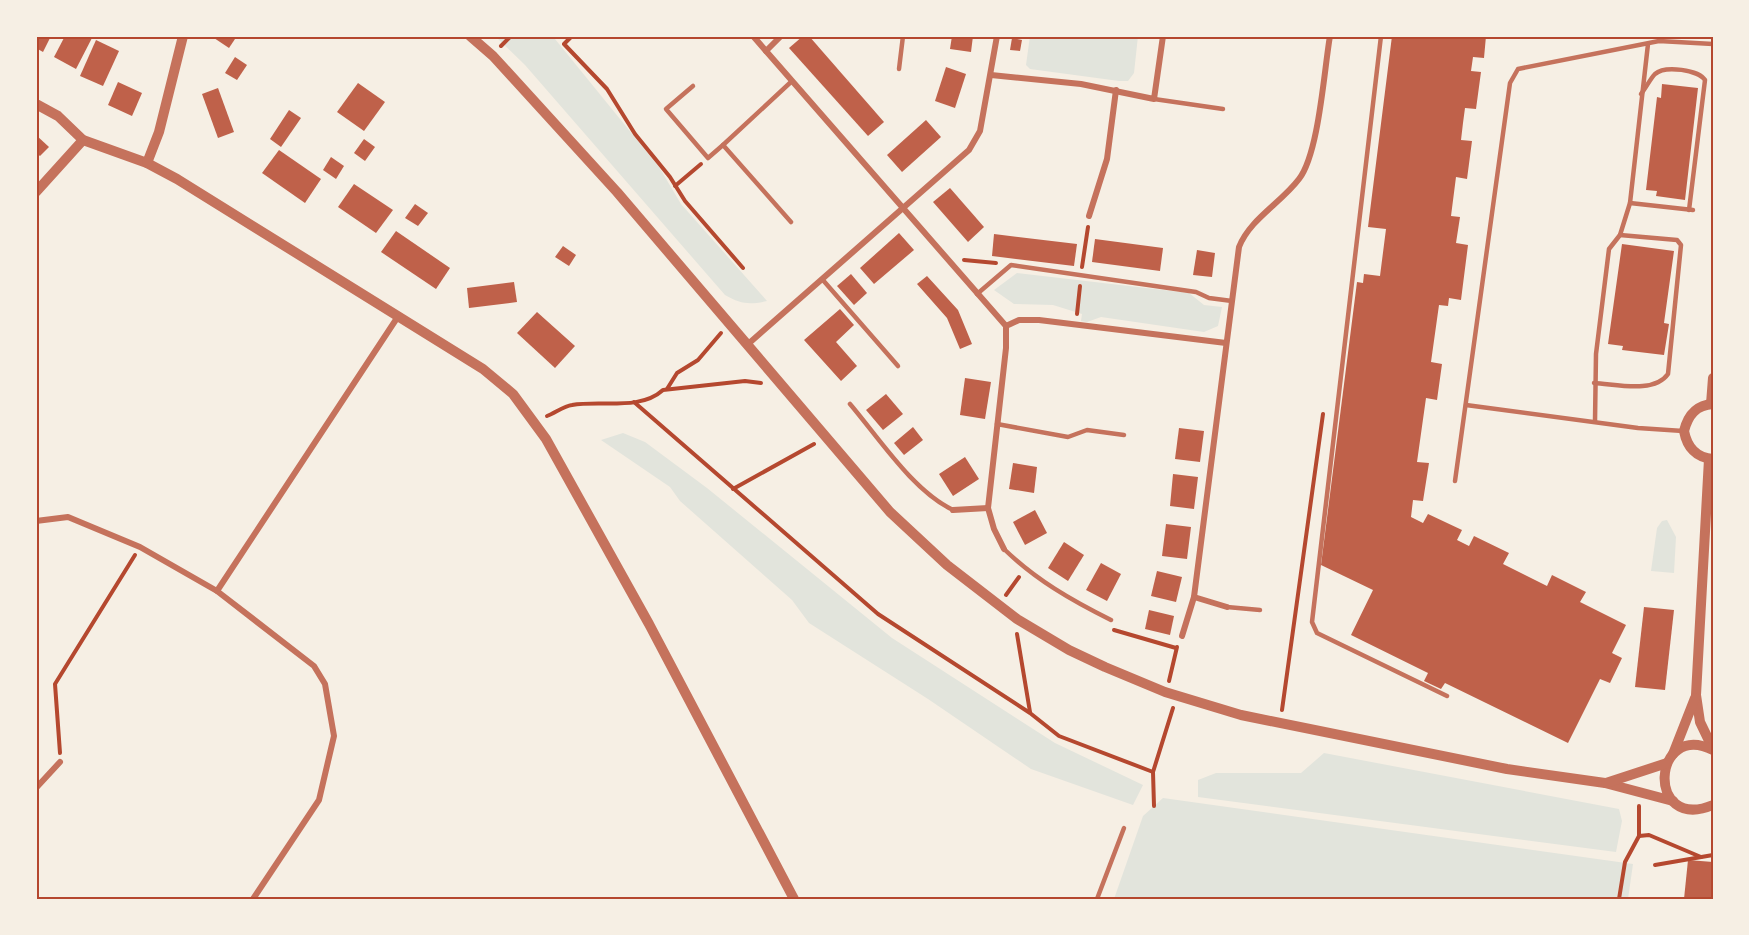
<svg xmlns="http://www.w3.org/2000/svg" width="1749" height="935" viewBox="0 0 1749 935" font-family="Montserrat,sans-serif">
<rect width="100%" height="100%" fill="#f6efe4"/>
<!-- green -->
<g fill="#e2e4dc">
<path d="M495,36H558L555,39L659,167L681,204L767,301C749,305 741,304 725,295L525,65Z"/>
<path d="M1030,36H1138L1134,73L1128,81H1119L1030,69L1026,65Z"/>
<path d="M1017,273L1189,293L1204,305L1222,307L1218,326L1204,332L1101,317L1087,322L1081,321L1082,314L1053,305L1014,304L994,290Z"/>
<path d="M623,433L645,442L707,488L892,638L1055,743L1143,785L1133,805L1031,769L928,699L809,623L792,600L680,501L670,487L601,440Z"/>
<path d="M1667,520L1676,537L1674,573L1651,571L1657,528L1662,521Z"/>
<path d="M1324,753L1619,809L1622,821L1616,852L1198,797V780L1216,773H1301Z"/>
<path d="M1163,798L1633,864L1628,899H1114L1143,816Z"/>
</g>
<!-- building -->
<g fill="#bf614a">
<path d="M36,36H51L43,52L36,48Z"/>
<path d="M65,36H93L76,69L54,57Z"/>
<path d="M211,36H237L229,48Z"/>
<path d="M803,36H809L884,122L868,136L789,48Z"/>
<path d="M952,36H973L971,52L950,49Z"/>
<path d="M1392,36H1486L1484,58L1473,57L1471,71L1481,72L1476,109L1465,108L1463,123L1461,140L1472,141L1467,179L1456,177L1451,216L1460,217L1456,243L1468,245L1461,300L1449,298L1448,306L1439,305L1431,362L1442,364L1437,400L1426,398L1417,462L1429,463L1423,501L1413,500L1411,517L1423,523L1428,514L1462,530L1457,540L1469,546L1474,536L1509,553L1503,564L1547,586L1552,575L1586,592L1580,602L1626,625L1612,653L1622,658L1610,683L1600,679L1568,743L1445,683L1441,689L1424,681L1428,673L1351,635L1373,590L1321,565L1357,282L1363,283L1364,274L1380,276L1386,229L1368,227Z"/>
<path d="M1012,38L1022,40L1020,51L1010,50Z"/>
<path d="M96,40L119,51L103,86L80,76Z"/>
<path d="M235,57L247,65L237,80L225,73Z"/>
<path d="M946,67L966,74L955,108L935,101Z"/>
<path d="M118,82L142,93L132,116L108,105Z"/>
<path d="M358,83L385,102L364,131L337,112Z"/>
<path d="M1662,84L1698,88L1685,200L1656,196L1657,191L1646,190L1657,97L1661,98Z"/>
<path d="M218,88L234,132L218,138L202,94Z"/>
<path d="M289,110L301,118L281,147L270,139Z"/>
<path d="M926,120L941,137L902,172L887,155Z"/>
<path d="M36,135L49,147L40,156L36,153Z"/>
<path d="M364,139L375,147L365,161L354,153Z"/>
<path d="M279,150L321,179L305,203L262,173Z"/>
<path d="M331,157L344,166L336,179L323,170Z"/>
<path d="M354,184L393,210L376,233L338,207Z"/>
<path d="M950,188L984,227L968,242L933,202Z"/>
<path d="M415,204L428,213L418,226L405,218Z"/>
<path d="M396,231L450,268L436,289L381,252Z"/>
<path d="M899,233L914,250L874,284L860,268Z"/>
<path d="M994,234L1077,244L1074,266L992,256Z"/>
<path d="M1095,239L1163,248L1160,271L1092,262Z"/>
<path d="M1622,244L1674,251L1664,323L1669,324L1664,355L1622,350L1623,346L1608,344Z"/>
<path d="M563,246L576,255L569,266L555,257Z"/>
<path d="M1197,250L1215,253L1212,277L1193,275Z"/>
<path d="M851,274L867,293L854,305L837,286Z"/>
<path d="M927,276L958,310L972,344L960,349L947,318L917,284Z"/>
<path d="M514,282L517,302L469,308L467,288Z"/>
<path d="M840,309L854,325L836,342L857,366L841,381L804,340Z"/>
<path d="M537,312L575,346L555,368L517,333Z"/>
<path d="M965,378L991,382L985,419L960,415Z"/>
<path d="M886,394L903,414L883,430L866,410Z"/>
<path d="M913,427L923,440L904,455L894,443Z"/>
<path d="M1179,428L1204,431L1200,462L1175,459Z"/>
<path d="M965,457L979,479L953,496L939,474Z"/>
<path d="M1013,463L1037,467L1034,493L1009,489Z"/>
<path d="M1173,474L1198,477L1194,509L1170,506Z"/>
<path d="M1035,510L1047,533L1025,545L1013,522Z"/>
<path d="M1166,524L1191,527L1187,559L1162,556Z"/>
<path d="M1064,542L1084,555L1068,581L1048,568Z"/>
<path d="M1101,563L1121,574L1107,601L1086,590Z"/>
<path d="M1157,571L1182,577L1176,602L1151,596Z"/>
<path d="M1644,607L1674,610L1665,690L1635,687Z"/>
<path d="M1149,610L1174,616L1170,635L1145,629Z"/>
<path d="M1688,860L1713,862V899H1684Z"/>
</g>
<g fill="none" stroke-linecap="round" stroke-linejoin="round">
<!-- path -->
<g stroke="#b5482f" stroke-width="4">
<path d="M572,36L564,44L607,89L635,134L670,177L685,201L743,268"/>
<path d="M501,46L511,36"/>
<path d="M675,186L701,164"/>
<path d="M964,260L996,263"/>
<path d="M1082,267L1088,227"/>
<path d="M1077,314L1080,286"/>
<path d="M667,389L677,373L698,360L721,333"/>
<path d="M634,402L878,614L1030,713L1059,736L1153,772"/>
<path d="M547,416C555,413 564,406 572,405C601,400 640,411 663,390L745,381L761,383"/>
<path d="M733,489L814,444"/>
<path d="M1006,595L1019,577"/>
<path d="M1114,630L1176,648"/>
<path d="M1017,634L1030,712"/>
<path d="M1169,681L1177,647"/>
<path d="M1282,710L1323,414"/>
<path d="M60,753L55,684L135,555"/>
<path d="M1154,806L1153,772L1173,708"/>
<path d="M1639,836L1649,835L1701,857"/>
<path d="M1655,865L1713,855"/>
<path d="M1619,899L1625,862L1639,836V806"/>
</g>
<!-- service -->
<g stroke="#c5725c" stroke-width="4.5">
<path d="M1381,36L1312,622L1317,633L1447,696"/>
<path d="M899,69L903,36"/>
<path d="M693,86L666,109L708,158L723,145"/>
<path d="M1641,94C1646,88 1650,79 1655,74C1665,65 1699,70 1705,80L1689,210"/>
<path d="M1154,99L1223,109"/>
<path d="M1630,203L1693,210"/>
<path d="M791,222L723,145L792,81"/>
<path d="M822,279L898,366"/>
<path d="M977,294L1011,265L1196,292L1209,298L1232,301"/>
<path d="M1594,383C1616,384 1654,394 1668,374L1681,245L1677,240L1620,235"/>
<path d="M850,404C879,438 913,491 953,510"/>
<path d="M1466,405L1638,428L1683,431"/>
<path d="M1595,421L1596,354L1609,249L1620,235L1630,203L1648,44"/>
<path d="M997,424L1068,437L1087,430L1124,435"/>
<path d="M1455,481L1510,83L1518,69L1659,41L1713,44"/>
<path d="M1004,549C1036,580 1071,600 1111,620"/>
<path d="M1227,607L1260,610"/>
<path d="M1097,899L1124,828"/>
</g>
<!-- minor -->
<g stroke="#c5725c" stroke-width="6">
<path d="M753,36L766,51"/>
<path d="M781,36L766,51L1006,326V348L988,508L994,529L1004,549"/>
<path d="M991,75L1081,84L1154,99L1163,36"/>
<path d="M1089,216L1107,159L1116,90"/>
<path d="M1006,326L1019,320H1039L1226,343"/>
<path d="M747,345L969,150L980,131L997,36"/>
<path d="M953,510L988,508"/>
<path d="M36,521L68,517L140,547L217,591L399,315"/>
<path d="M217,591L314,666L325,684L334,736L319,800L253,899"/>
<path d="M1194,597L1227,607"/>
<path d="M1182,636L1194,597L1239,247C1250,219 1281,203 1299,179C1319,153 1324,70 1330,36"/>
<path d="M36,788L60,762"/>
</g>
<!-- tertiary -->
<g stroke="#c5725c" stroke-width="10">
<path d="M470,36L493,56L617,192L890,512L947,565L1017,619L1069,650L1105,667L1165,692L1241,715L1507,769L1605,783L1673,801"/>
<path d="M36,104L58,116L83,140L147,163L177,179L483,369L513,394L546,439L649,624L794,899"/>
<path d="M147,163L159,132L183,36"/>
<path d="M36,192L83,140"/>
<path d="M1711,404L1713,378"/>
<path d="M1713,404C1696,405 1688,415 1684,431C1687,447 1696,458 1713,459"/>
<path d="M1709,459L1696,695L1700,722L1713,749"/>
<path d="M1713,750C1652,720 1645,833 1713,805"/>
<path d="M1673,754L1695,698"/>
<path d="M1606,783L1667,763"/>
</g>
</g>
<!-- border -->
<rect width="1749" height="935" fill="none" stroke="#f6efe4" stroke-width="75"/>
<rect x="38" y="38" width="1674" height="860" fill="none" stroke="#b5482f" stroke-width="2"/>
</svg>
